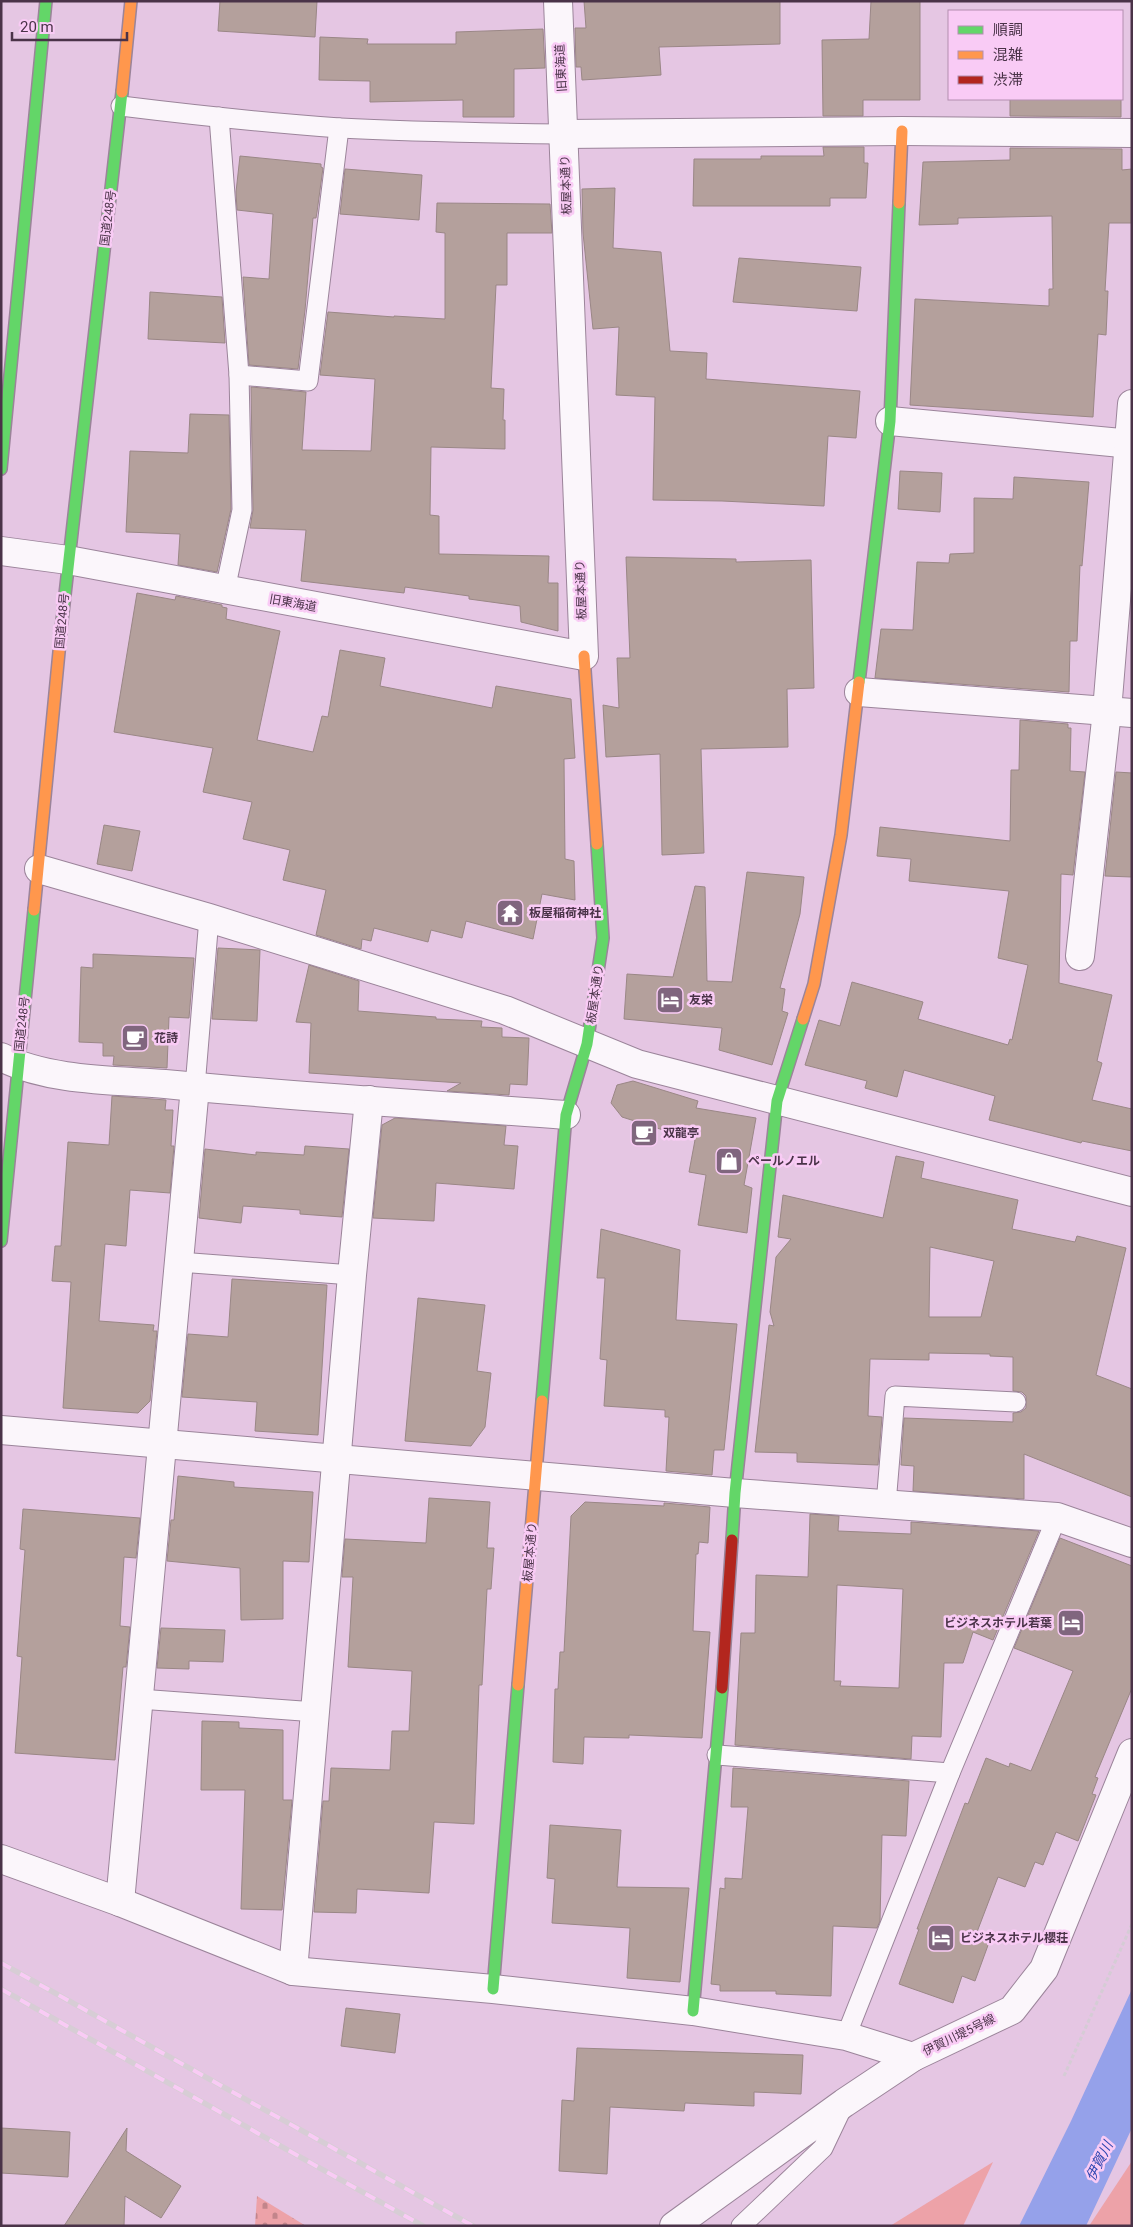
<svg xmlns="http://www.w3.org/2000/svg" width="1133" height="2227" viewBox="0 0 1133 2227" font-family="Roboto,'Noto Sans JP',sans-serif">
<defs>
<pattern id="cemetery-stones" width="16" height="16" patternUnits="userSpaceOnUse" patternTransform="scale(1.25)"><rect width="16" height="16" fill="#eda2a8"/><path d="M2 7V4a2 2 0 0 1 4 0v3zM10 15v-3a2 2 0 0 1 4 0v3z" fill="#c2858b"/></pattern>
</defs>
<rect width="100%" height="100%" fill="#e5c6e3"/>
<!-- green -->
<g fill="#eda2a8">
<path d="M1132,2161V2226H1089Z"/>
<path d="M993,2162L963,2226H890Z"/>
</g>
<!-- cemetery -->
<path fill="url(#cemetery-stones)" d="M257,2196L306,2226H255Z"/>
<!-- water -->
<path fill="#95a1ea" d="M1132,1989V2128L1086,2226H1019L1071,2121Z"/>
<!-- building -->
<g fill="#b4a09c" stroke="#9a8786" fill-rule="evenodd">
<path d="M220,1H317L315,37L218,31Z"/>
<path d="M584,1H780V44L659,47L661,75L582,80L581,67H576L575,28H586Z"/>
<path d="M871,1H920V100H863V116H823L822,40L869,39Z"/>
<path d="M543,29L545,68L514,69V117H463V100L370,102V81L319,80L320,37L368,39L367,44H456V32Z"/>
<path d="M1010,99H1121V117L1010,116Z"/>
<path d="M823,147H864V163H868L866,198H830V206H693L694,159H761V156H824Z"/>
<path d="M1010,148L1122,149V170L1132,169V223H1109L1105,291H1108L1106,335L1098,334L1093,417L910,405L915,299L1049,306V289H1053L1052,216L958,218V224L919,225L923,162L1010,160Z"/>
<path d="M240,156L321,164V167L323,168L317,212L316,218H313L305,310L298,369L249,365L243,277L269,279L273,214L237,210L236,192Z"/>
<path d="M345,169L422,175L419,220L340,214Z"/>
<path d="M615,188L613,248L661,252L670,351L707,353L706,379L860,391L856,438L828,436L824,506L722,501L653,500L655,397L616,395L619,327L593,329L583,233L582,189Z"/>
<path d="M437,203L550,204L552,233H507V285H496L491,388L504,389L503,420H505V449L431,447L430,515L439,516V554L549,556L548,583H558V631L521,622L520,606L469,599V596L405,587L404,593L301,581L306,530L250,528L253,510L251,387L306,392L302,450L371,451L375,379L320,375L328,312L394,317V316L445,319V233L436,232Z"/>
<path d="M739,258L861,267L857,311L733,302Z"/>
<path d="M150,292L222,297L225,343L148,339Z"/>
<path d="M190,414L229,415L231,509L217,572L178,565L180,534L126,532L130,451L188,453Z"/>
<path d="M900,471L942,473L940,512L898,509Z"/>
<path d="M1014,477L1089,482L1082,566L1080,565L1077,641H1070L1069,692L875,678L881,629L913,630L917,562L949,563L950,554L974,553V498L1013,499Z"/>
<path d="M626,557L736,559V562L811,560L814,688L787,689L788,747L701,749L704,853L662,855L660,754L606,757L603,705L619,708L617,658H630Z"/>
<path d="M137,593L175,600L176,596L222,605V607L227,608L226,619L280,631L257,740L313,752L322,716L328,717L340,650L385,658L380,686L492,708L496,686L571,699L575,758L564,759L565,859L574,861L575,900L542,894L533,939L466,921L462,938L431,930L428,942L374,928L371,941L362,939L361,949L316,935L326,890L283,880L290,850L243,839L252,802L203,792L213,748L114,732Z"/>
<path d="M1020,720L1068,724V728H1071L1070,771L1085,772L1073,875L1061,874L1059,983L1112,995L1097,1061L1102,1063L1092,1100L1132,1109V1151L1082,1141L1081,1143L989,1120L995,1096L904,1070L897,1097L865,1088L867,1081L805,1065L819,1020L840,1026L852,982L923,1002L918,1019L1008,1045L1010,1039L1012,1040L1028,965L998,958L1009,891L909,881L911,859L877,856L880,827L1010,841L1011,770H1019Z"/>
<path d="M1116,772L1132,773V877L1105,876Z"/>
<path d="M104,825L140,831L132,871L97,864Z"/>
<path d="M747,872L804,877L800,914L780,988L785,989L782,1011L788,1013L772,1065L719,1050L722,1028L624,1019L627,974L673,977L695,886L705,887L707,981L732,982Z"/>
<path d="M218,948L260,950L257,1021L212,1019Z"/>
<path d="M93,954L194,958L189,1018L169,1017L167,1068L113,1065L114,1056H103V1043L79,1042L81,967L93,968Z"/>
<path d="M309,965L359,981L358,1011L436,1017V1019L482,1021L481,1027L502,1028V1037L529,1038L527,1085L510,1084L509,1095L447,1091L461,1083L309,1073L311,1023L296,1022Z"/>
<path d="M633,1081L698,1101L696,1108L756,1118L744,1185L752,1188L747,1233L698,1225L706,1175L689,1172L695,1140L622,1117L611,1103L617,1085Z"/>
<path d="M112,1096L166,1100L165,1110H173L171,1146H174L170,1193L130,1190L126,1246L105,1244L99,1321L154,1325L153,1331H157L150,1401L138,1413L63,1408L71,1282L52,1281L55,1246H61L68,1142L109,1145Z"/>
<path d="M395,1118L506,1126L504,1145L518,1146L514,1189L436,1183L434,1221L373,1218L382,1125Z"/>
<path d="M305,1146L349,1149L342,1217L300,1214V1210L243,1206L241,1223L199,1218L205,1149L256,1155V1152L304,1155Z"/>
<path d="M896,1156L924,1162L921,1178L1018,1200L1012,1229L1075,1242L1077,1236L1126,1248L1096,1375L1132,1389V1497L1024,1454V1499L913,1491L914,1466L901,1465L904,1418L1013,1422V1413L1021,1412L1026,1408V1396L1022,1392L1013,1391V1357L990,1356V1354L929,1353V1360L870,1359L868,1416L882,1417L878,1465L797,1462V1453L755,1452L769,1325L774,1326L770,1312L776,1257L791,1239L778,1237L783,1195L883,1218ZM930,1247L994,1261L981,1317H929Z"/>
<path d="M601,1229L680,1250L676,1320L737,1324L724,1450H714L712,1475L666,1471L669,1417H665V1410L604,1406L607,1360L600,1359L605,1278H597Z"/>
<path d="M232,1279L327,1285L318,1435L255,1431L257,1402L182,1397L188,1334L228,1337Z"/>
<path d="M418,1298L485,1305L477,1371L491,1373L485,1427L471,1446L405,1441Z"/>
<path d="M178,1476L234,1482V1487L313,1492L309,1562L283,1561V1619L241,1620L240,1568L167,1561L171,1520H174Z"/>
<path d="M429,1498L490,1502L487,1548H494L491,1589H487L482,1685H479L474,1824L434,1822L429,1893L357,1889L356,1913L314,1912L323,1801H329L331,1768L390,1770L392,1731H409L412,1671L348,1667L353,1577H342L345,1539L426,1543Z"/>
<path d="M585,1502L664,1506V1503L710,1507L708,1543L699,1542L698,1554H696L693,1631L710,1632L702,1738L629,1735V1738L584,1737L583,1764L553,1762L555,1689H558L560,1652H564L571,1516Z"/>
<path d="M23,1509L140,1518L136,1558L124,1557L120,1626L130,1627L126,1667H123L115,1760L15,1753L22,1657L17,1656L25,1550L20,1549Z"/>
<path d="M810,1514L839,1516L838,1531L911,1534V1522L1039,1531L993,1640L973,1632L963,1663H944L941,1737L912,1736L911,1759L735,1745L741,1633H755L756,1575L808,1577ZM837,1585L903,1589L899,1688L840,1686L841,1681H834Z"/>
<path d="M1060,1538L1132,1566V1688L1095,1777L1098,1778L1092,1794L1096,1795L1078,1841L1056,1832L1043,1865L1035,1862L1025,1887L998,1877L977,1932L991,1937L975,1981L962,1976L953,2003L899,1984L919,1929H917L965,1803L968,1804L986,1758L1009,1767L1010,1763L1031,1771L1073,1671L1014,1648Z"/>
<path d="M161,1628L225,1630L223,1662L189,1661V1669L157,1668Z"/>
<path d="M202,1721L239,1722V1728L283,1730V1800H292L282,1910L241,1909L245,1790H201Z"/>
<path d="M733,1768L909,1781L906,1836L882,1835L880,1921L877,1928L833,1926L831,1996L776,1994V1991H720V1985L711,1984L720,1888L725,1889V1878L742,1879L748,1807H731Z"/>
<path d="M550,1825L621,1830L617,1887L689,1888L680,1982L627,1978L630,1928L552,1923L555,1879L547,1878Z"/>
<path d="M346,2008L400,2014L395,2053L341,2046Z"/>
<path d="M577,2048L803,2055L801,2094L754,2092V2106L685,2103L684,2111L610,2107L607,2174L559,2171L562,2100L574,2101Z"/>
<path d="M1,2128L70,2132L68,2177L1,2173Z"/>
<path d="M127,2128L126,2151L181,2186L161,2218L125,2196L124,2226H64Z"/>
</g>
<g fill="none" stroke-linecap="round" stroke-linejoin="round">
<!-- lane casing -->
<g stroke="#9b849a" stroke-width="21">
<g id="lane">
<path d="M121,106C194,115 267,123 340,128C415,132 490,133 564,134"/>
<path d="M219,117L239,375L242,510L225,590"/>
<path d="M239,375L308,381L339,128"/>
<path d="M195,1087L209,918"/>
<path d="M179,1262L352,1275"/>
<path d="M886,1504L895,1396L1016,1402"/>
<path d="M139,1699L316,1712"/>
<path d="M717,1755L950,1773"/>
<path d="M846,2036L950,1773L1057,1517"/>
<path d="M741,2226L823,2148L843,2106"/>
</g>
</g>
<!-- street casing -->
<g stroke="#9b849a" stroke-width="30">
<g id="street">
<path d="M564,134L902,131L1132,133"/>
<path d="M890,421L1132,444"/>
<path d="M1,551L68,560L584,656L558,1"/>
<path d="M859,692L1132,713"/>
<path d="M39,869L209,918L505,1010L637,1064L1132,1192"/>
<path d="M1080,956L1107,711L1132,404"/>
<path d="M1,1057C48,1081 113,1080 165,1084C298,1097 432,1105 566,1115"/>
<path d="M1,1430L735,1493L1057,1517L1132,1543"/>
<path d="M1,1859L120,1902L293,1971L493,1989L693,2011L846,2036L913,2057"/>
<path d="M120,1902L195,1087"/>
<path d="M293,1971L352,1275L369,1100"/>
<path d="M674,2226L844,2103L913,2057L1012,2010L1044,1969L1132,1753"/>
</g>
</g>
<!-- fast casing -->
<g stroke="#9b849a" stroke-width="14">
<g id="fast">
<path d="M1,469L46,1"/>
<path d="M62,621L122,92"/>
<path d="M859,682L890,421L899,203"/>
<path d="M1,1241L34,910"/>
<path d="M542,1401L566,1115L587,1044L603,938L597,844"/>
<path d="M732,1540L735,1493L777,1101L803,1019"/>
<path d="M493,1989L518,1685"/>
<path d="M693,2011L722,1688"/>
</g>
</g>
<!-- slow casing -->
<g stroke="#9b849a" stroke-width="14">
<g id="slow">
<path d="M122,92L131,1"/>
<path d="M899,203L902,131"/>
<path d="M584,656L597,844"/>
<path d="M34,910L62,621"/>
<path d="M803,1019L814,984L841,835L859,682"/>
<path d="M518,1685L542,1401"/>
</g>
</g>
<!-- jam casing -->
<g stroke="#9b849a" stroke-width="14">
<path id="jam" d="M722,1688L732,1540"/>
</g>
<!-- path -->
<path stroke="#d5ccd5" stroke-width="3" stroke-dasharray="4 2.5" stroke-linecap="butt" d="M1064,2076L1132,1924"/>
<!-- lane -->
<use href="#lane" stroke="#fbf6fb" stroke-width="19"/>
<!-- street -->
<use href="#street" stroke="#fbf6fb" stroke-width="28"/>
<!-- fast -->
<use href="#fast" stroke="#63d668" stroke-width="11"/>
<!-- slow -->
<use href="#slow" stroke="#ff974d" stroke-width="11"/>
<!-- jam -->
<use href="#jam" stroke="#b3261e" stroke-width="11"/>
<!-- rail casing -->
<g stroke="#d7cdd5" stroke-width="5.5">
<g id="rail">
<path d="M1,1963L473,2226"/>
<path d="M1,1989L423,2226"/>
</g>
</g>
<!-- rail -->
<use href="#rail" stroke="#f9cbf5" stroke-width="4" stroke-dasharray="11" stroke-linecap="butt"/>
</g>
<!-- icons -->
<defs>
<g id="temple-square" transform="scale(1.4375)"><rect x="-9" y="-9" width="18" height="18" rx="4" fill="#80667e" stroke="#f9cbf5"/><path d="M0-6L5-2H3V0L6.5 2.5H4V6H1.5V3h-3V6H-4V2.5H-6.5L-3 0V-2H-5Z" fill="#fff"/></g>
<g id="hotel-square" transform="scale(1.4375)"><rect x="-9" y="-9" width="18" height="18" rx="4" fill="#80667e" stroke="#f9cbf5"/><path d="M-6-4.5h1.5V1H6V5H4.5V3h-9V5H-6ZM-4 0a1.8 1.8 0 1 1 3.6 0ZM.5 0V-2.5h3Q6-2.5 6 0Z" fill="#fff"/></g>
<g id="cafe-square" transform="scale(1.4375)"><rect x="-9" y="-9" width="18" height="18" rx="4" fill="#80667e" stroke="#f9cbf5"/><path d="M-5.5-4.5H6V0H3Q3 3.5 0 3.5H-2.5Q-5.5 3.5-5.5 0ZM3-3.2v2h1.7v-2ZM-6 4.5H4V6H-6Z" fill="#fff"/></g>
<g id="shop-square" transform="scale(1.4375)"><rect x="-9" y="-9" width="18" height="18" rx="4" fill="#80667e" stroke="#f9cbf5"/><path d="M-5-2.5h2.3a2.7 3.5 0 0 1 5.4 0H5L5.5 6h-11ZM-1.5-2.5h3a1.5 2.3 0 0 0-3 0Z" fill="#fff"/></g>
</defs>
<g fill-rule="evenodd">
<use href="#temple-square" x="510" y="913"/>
<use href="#hotel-square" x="670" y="1000"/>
<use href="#cafe-square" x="135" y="1038"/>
<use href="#cafe-square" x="644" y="1133"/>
<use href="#shop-square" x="729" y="1161"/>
<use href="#hotel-square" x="1071" y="1623"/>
<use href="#hotel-square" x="941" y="1938"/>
</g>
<g text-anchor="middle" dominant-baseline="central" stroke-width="5" stroke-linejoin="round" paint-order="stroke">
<!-- street labels -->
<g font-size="12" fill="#4a3348" stroke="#f9cbf5">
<text transform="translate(561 68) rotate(-93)">旧東海道</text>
<text transform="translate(566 185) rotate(-92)">板屋本通り</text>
<text transform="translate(108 218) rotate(-83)">国道248号</text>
<text transform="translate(581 590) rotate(-92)">板屋本通り</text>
<text transform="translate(293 603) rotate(10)">旧東海道</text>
<text transform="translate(62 621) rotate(-85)">国道248号</text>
<text transform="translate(595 994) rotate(-82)">板屋本通り</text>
<text transform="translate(22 1024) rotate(-84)">国道248号</text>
<text transform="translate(530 1552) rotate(-85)">板屋本通り</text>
<text transform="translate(959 2035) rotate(-26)">伊賀川堤5号線</text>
</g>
<!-- poi labels -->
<g font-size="12" font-weight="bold" fill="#4a3348" stroke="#f9cbf5" text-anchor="start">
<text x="529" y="913">板屋稲荷神社</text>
<text x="689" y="1000">友栄</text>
<text x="154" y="1038">花詩</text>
<text x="663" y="1133">双龍亭</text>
<text x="748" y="1161">ペールノエル</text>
<text x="1052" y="1623" text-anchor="end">ビジネスホテル若葉</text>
<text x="960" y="1938">ビジネスホテル櫻荘</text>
</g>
<!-- water labels -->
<g font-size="14" font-style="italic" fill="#2e47b0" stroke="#f9cbf5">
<text transform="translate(1099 2161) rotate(-63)">伊賀川</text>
</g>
</g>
<!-- border -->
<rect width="1133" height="2227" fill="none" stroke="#4a3348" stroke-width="5"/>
<!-- legend -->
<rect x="948" y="10" width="175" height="90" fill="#f9cbf5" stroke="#b38eb0"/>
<rect x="958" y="26" width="25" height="8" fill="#63d668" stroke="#b38eb0"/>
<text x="993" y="35" font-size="15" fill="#4a3348">順調</text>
<rect x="958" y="51" width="25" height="8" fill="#ff974d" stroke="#b38eb0"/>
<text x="993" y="60" font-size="15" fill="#4a3348">混雑</text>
<rect x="958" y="76" width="25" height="8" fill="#b3261e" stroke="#b38eb0"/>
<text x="993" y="85" font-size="15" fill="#4a3348">渋滞</text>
<!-- scale -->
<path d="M12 32v8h115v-8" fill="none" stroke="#4a3348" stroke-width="2.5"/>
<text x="20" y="32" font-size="15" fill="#4a3348" stroke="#f9cbf5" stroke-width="4" paint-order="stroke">20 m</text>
</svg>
